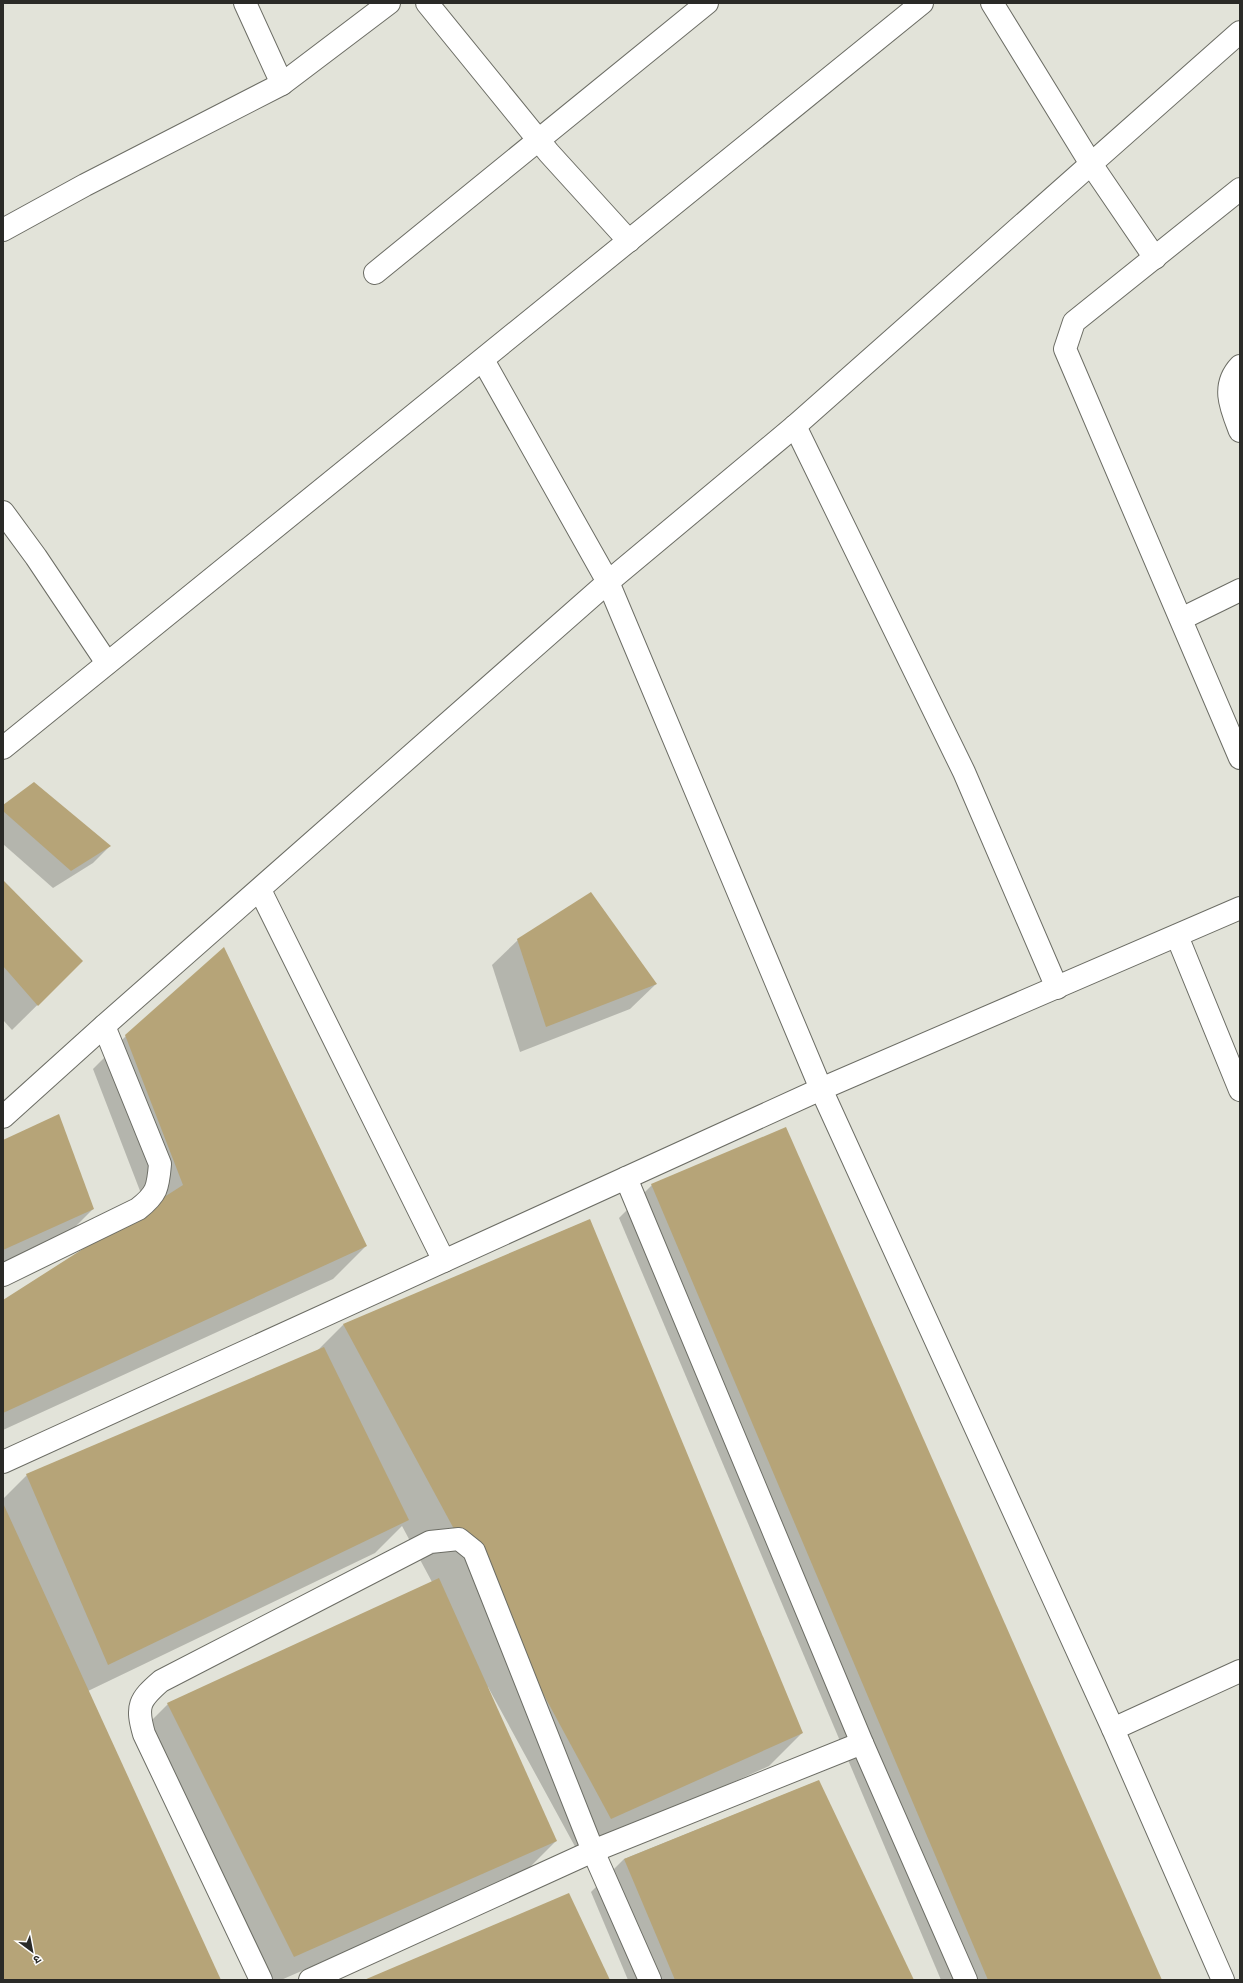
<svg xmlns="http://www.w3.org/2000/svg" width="1243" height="1983" viewBox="0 0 1243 1983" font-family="Overpass,'Noto Sans Devanagari',sans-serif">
<rect width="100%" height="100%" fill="#e2e3d9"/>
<!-- shadow -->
<g fill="#0003">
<path d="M3,806L110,846L93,863L53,888L3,844Z"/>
<path d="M3,881L82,961L12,1030L3,1020Z"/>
<path d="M518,940L656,984L630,1009L520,1052L492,965Z"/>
<path d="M126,1036L366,1246L333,1279L3,1430V1301L147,1209L93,1069Z"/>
<path d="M3,1141L93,1209L60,1242L3,1267Z"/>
<path d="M652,1185L1161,1980H941L619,1218Z"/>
<path d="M589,1220L802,1733L769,1766L578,1852L488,1687H487L556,1841L523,1874L281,1980H256L135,1737L168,1704L432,1582L402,1526L375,1553L88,1691L220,1980H3V1499L27,1475L317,1351L343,1325Z"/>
<path d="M818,1781L913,1980H628L591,1892L624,1859Z"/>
</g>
<!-- building -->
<g fill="#b6a478">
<path d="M34,782L111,846L71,871L3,811V805Z"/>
<path d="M3,880L83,961L38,1006L3,966Z"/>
<path d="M591,892L657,984L546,1027L517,939Z"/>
<path d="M224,947L367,1246L3,1413V1300L183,1185L125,1035Z"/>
<path d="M59,1114L94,1209L3,1250V1140Z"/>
<path d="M786,1127L1162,1980H988L651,1184Z"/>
<path d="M590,1219L803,1733L611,1819L343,1324Z"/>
<path d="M324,1347L409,1520L108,1665L26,1474Z"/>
<path d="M3,1503L221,1980H3Z"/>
<path d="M439,1578L557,1841L294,1957L167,1703Z"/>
<path d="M819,1780L914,1980H675L624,1859Z"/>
<path d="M569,1893L610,1980H364Z"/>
</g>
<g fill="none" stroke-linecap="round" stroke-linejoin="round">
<!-- minor casing -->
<g stroke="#6c6d65" stroke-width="24">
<g id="minor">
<path d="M245,3L282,84"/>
<path d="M427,3L549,153L629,241"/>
<path d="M992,3L1091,164L1155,258"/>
<path d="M1240,189L1074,322L1065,349L1240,758"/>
<path d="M3,230L85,185L282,84L389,3"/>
<path d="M375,273L707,3"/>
<path d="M483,360L608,582L821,1089L1113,1729L1223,1980"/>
<path d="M1240,366C1221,386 1231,408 1240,431"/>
<path d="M795,426L964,772L1057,988"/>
<path d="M3,512L36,557L107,663"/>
<path d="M1181,619L1240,590"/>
<path d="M260,890L444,1261"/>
<path d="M1177,936L1240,1090"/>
<path d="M3,1117L104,1026L608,582L795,426L1240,32"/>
<path d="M626,1178L862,1743L966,1980"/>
<path d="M3,1275L138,1209C157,1194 158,1188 160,1164L104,1026"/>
<path d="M3,1462L821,1089L1240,908"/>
<path d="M1113,1729L1240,1671"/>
<path d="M261,1980L144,1734C136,1706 139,1700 161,1681L430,1542L459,1539L474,1551L593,1851L650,1980"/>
<path d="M310,1980L593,1851L862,1743"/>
</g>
</g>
<!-- secondary casing -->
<g stroke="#6c6d65" stroke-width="24">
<path id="secondary" d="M3,748L922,3"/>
</g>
<!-- minor -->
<use href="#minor" stroke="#fff" stroke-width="22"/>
<!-- secondary -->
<use href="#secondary" stroke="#fff" stroke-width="22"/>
</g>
<!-- border -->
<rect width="1243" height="1983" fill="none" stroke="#2a2a27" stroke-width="8"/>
<!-- north arrow -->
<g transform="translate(32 1951) rotate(148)" stroke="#ffffff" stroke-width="3" paint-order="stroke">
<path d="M0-3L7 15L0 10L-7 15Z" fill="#2a2a27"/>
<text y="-6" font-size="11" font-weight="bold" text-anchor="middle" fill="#2a2a27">उ</text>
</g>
</svg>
